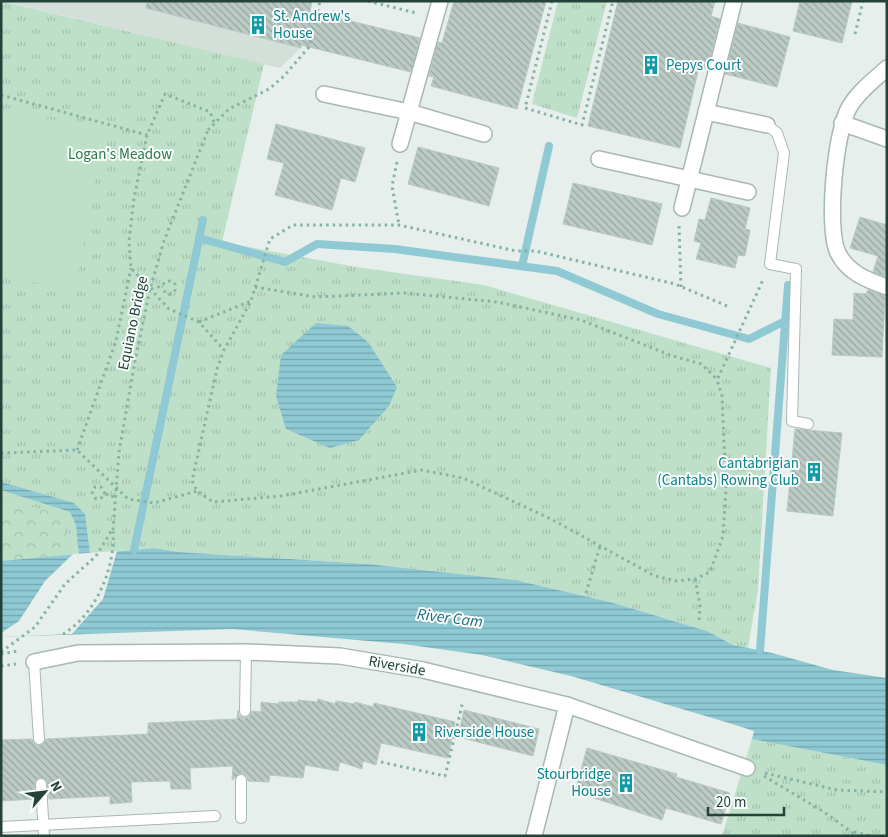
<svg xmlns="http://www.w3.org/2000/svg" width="888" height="837" viewBox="0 0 888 837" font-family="'Source Sans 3',sans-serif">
<defs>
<pattern id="grass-tufts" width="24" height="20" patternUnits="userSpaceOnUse" patternTransform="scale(1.25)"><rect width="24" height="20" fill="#bfe0c8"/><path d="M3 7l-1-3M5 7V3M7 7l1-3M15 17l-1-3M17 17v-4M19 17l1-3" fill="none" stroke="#a4c1ad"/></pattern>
<pattern id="forest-crowns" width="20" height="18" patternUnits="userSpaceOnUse" patternTransform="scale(1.25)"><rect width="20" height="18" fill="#bfe0c8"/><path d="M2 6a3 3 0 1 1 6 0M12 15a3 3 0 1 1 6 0" fill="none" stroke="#a4c1ad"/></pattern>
<pattern id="water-rules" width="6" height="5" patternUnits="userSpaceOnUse" patternTransform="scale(1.25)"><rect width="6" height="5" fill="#8ec9d4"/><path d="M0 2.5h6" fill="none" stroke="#74a5ad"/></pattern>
<pattern id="building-back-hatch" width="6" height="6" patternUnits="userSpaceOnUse" patternTransform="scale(1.25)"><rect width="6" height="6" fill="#bbcac4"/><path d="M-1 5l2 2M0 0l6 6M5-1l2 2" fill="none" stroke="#98a6a0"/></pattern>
</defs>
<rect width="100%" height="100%" fill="#e6efeb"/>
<!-- built -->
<path fill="#d4dfda" d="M3,1H312L301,48L280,68Z"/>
<!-- grass -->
<g fill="url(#grass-tufts)">
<path d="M1,1L264,64L222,242L356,267L484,285L771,368L758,590L748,648L733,645L707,631L610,602L515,580L368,564L179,552L154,548L1,561Z"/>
<path d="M558,1H607L577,118L532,104Z"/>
<path d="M752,739L887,765V836H722Z"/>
</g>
<!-- forest -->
<path fill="url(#forest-crowns)" d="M1,500L64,514L67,555L1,561Z"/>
<!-- garden -->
<path fill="#bfe0c8" d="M1,110L105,130L74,290L1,276Z"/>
<!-- water -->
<g fill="url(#water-rules)">
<path d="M316,323L348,326L368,342L397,387L389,406L359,440L330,448L286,429L276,396L281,355Z"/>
<path d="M1,482L74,503L85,514L90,554L154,548L179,552L368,564L515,580L610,602L707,631L733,645L772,653L833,670L887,678V765L752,739L754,731L729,723L571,676L482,655L403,644L232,629L1,637V561L79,554L76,525L70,512L1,490Z"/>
</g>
<!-- pier -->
<path fill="#e6efeb" d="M117,551L103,599L72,634L1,637V633L19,621L45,581L73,554Z"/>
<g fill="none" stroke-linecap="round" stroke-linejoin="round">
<!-- stream -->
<g stroke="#8ec9d4" stroke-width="8">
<path d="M199,238L285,262L317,244L395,249L557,271L658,314L749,339L785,321"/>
<path d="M522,266L549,146"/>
<path d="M134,550L203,220"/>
<path d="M760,650L788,285"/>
</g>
</g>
<!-- building -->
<g fill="url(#building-back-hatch)" stroke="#b8c9c2">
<path d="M147,1H312L310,11L420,38L411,72L301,45V48L146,8Z"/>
<path d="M454,1H546L517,109L431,86L434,77L429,76L438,42L442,43Z"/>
<path d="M618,1H715L711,16L720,19L707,69L699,67L680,148L588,126Z"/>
<path d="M800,1H852L842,43L793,31Z"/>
<path d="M738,23L790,37L777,87L725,74Z"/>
<path d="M276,124L365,148L355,182L341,178L332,210L275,195L284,163L267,159Z"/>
<path d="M418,147L499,168L489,206L408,184Z"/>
<path d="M573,183L662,204L652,245L563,224Z"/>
<path d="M711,198L750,208L745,229L750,230L745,256L738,255L735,268L696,259L701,243L694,241L699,219L705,220Z"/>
<path d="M860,217L887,225L885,276L873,272L878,256L850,248Z"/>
<path d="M868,290L885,296L882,357L832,355L834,319L853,320L854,293L866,294Z"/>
<path d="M795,429L842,433L833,516L787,511Z"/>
<path d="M318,699L335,704L336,701L354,704L355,702L373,707L374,703L455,722L448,758L381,743L376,765L363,761L362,769L340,762L338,771L305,765L303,778L270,775L269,782L248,781L247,776L241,773L232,780L233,766L190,768L191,789H171L170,781L131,782L132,802L110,804V796L49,799L47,781L40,777L35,781V799L1,801V740L32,739L34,743L39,746L43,744L46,739L148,734V723L237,719L238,710L239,715L244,718L249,717L252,711L261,712V702L278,704L279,702H298V700L317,702Z"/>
<path d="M464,710L539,729L533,756L458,737Z"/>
<path d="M587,748L677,774L676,777L730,793L721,824L666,808L662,820L575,792Z"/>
</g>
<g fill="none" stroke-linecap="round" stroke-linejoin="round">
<!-- service casing -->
<g stroke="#a8b8b2" stroke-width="12">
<g id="service">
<path d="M767,125L777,133L784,153L770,264L796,269L792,421L808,424"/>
<path d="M34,662L39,739"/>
<path d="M245,711L246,652"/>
<path d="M241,780V818"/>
<path d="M41,784L44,836"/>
<path d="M1,827L215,816"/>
</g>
</g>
<!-- minor casing -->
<g stroke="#a8b8b2" stroke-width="18">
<g id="minor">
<path d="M887,68C874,80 859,91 850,106C835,129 826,229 838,253C848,273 867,280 887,287"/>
<path d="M324,94L409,112L440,1"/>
<path d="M706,112L767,125"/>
<path d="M842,123L887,139"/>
<path d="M400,144L409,112L484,134"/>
<path d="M599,159L748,192"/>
<path d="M682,208L734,1"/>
<path d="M34,662L78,653L246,652L340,656L423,670L567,705L747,768"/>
<path d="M534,836L567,705"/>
</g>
</g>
<!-- path -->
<g stroke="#86b3a5" stroke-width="3" stroke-dasharray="2.5 4" stroke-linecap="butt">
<path d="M368,1L416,13"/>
<path d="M552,1L525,108L582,125L613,1"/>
<path d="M855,34L863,1"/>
<path d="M1,95L147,135"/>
<path d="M214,122L210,112L165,94L147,135L134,198L129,242L131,268L169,309L199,322L224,350"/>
<path d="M208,130L229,109L269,89L284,76L309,47L320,1"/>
<path d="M397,162L392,186L399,225"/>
<path d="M679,226L681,287"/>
<path d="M255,287L316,297L405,293L497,302L581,320L670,355L701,364L717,379"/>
<path d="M727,306L675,284L536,251H516L399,225H293L270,239L251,301L224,350L217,369L192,481L197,491L213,502L281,496L422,470L463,478L551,519L655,576L677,581L695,579L710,572L723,536L726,489L722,396L717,380L763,280"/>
<path d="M199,322L251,301"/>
<path d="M77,450L116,341L131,268"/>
<path d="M1,453L77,450L128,499L154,503L197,491"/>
<path d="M105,494L101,487H95L92,492L96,499L101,498L105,494L114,497"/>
<path d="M695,579L700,605L699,622"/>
<path d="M586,593L600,546"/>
<path d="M63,634C96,615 116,566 113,530"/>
<path d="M1,652L35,627L65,584L96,556L112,530"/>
<path d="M1,654L18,651"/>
<path d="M1,666L16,664"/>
<path d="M381,762L445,776L463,701"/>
<path d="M765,773L837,790L887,792"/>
<path d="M764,776L824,812L857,836"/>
<path d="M854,832L872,836"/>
</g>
<!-- service -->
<use href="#service" stroke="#fff" stroke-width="10"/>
<!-- minor -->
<use href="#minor" stroke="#fff" stroke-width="15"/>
<!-- path-bridge -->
<g stroke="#86b3a5" stroke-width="3" stroke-dasharray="2.5 4" stroke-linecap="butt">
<path d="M151,289L162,286L165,282L170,281L175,284V290L171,294H166L162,286"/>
<path d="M113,530L119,452L135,361L150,289L164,241L208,130"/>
</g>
</g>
<!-- icons -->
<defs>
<g id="building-bare" transform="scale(1.5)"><path d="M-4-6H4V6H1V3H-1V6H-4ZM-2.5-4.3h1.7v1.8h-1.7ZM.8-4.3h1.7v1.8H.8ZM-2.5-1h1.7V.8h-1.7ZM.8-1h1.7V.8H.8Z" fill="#0f9aa8" stroke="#f7fbf9" stroke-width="2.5" paint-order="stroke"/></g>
</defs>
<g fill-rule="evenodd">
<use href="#building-bare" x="258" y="25"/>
<use href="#building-bare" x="651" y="65"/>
<use href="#building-bare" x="814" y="472"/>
<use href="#building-bare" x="419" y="732"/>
<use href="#building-bare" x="626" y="783"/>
</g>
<g text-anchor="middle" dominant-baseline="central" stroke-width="4" stroke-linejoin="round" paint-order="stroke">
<!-- culture labels -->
<g font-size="15" fill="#0d838f" stroke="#f7fbf9" text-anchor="start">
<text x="273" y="16">St. Andrew's<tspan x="273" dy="17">House</tspan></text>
<text x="666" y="65">Pepys Court</text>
<text x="799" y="463" text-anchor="end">Cantabrigian<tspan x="799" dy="17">(Cantabs) Rowing Club</tspan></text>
<text x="434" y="732">Riverside House</text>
<text x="611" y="774" text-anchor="end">Stourbridge<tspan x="611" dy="17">House</tspan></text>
</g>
<!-- park labels -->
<g font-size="15" fill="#2d7a4b" stroke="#f7fbf9">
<text x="120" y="154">Logan's Meadow</text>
</g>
<!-- street labels -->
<g font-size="15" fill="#24423a" stroke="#f7fbf9">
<text transform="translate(133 323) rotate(-78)">Equiano Bridge</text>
<text transform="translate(397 666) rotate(10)">Riverside</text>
</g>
<!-- water labels -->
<g font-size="16" font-style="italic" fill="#1c6f80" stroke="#f7fbf9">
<text transform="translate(450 618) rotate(7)">River Cam</text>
</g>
</g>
<!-- border -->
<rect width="888" height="837" fill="none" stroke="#24423a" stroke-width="5"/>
<!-- north arrow -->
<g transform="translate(45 792) rotate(62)" stroke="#f7fbf9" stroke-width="4" paint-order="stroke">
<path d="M0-4L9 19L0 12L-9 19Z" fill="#24423a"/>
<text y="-8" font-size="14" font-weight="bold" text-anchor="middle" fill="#24423a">N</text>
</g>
<!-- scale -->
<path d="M708 807v8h76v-8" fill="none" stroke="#24423a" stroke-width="2.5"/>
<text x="716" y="807" font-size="15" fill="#24423a" stroke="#f7fbf9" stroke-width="4" paint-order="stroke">20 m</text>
</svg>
